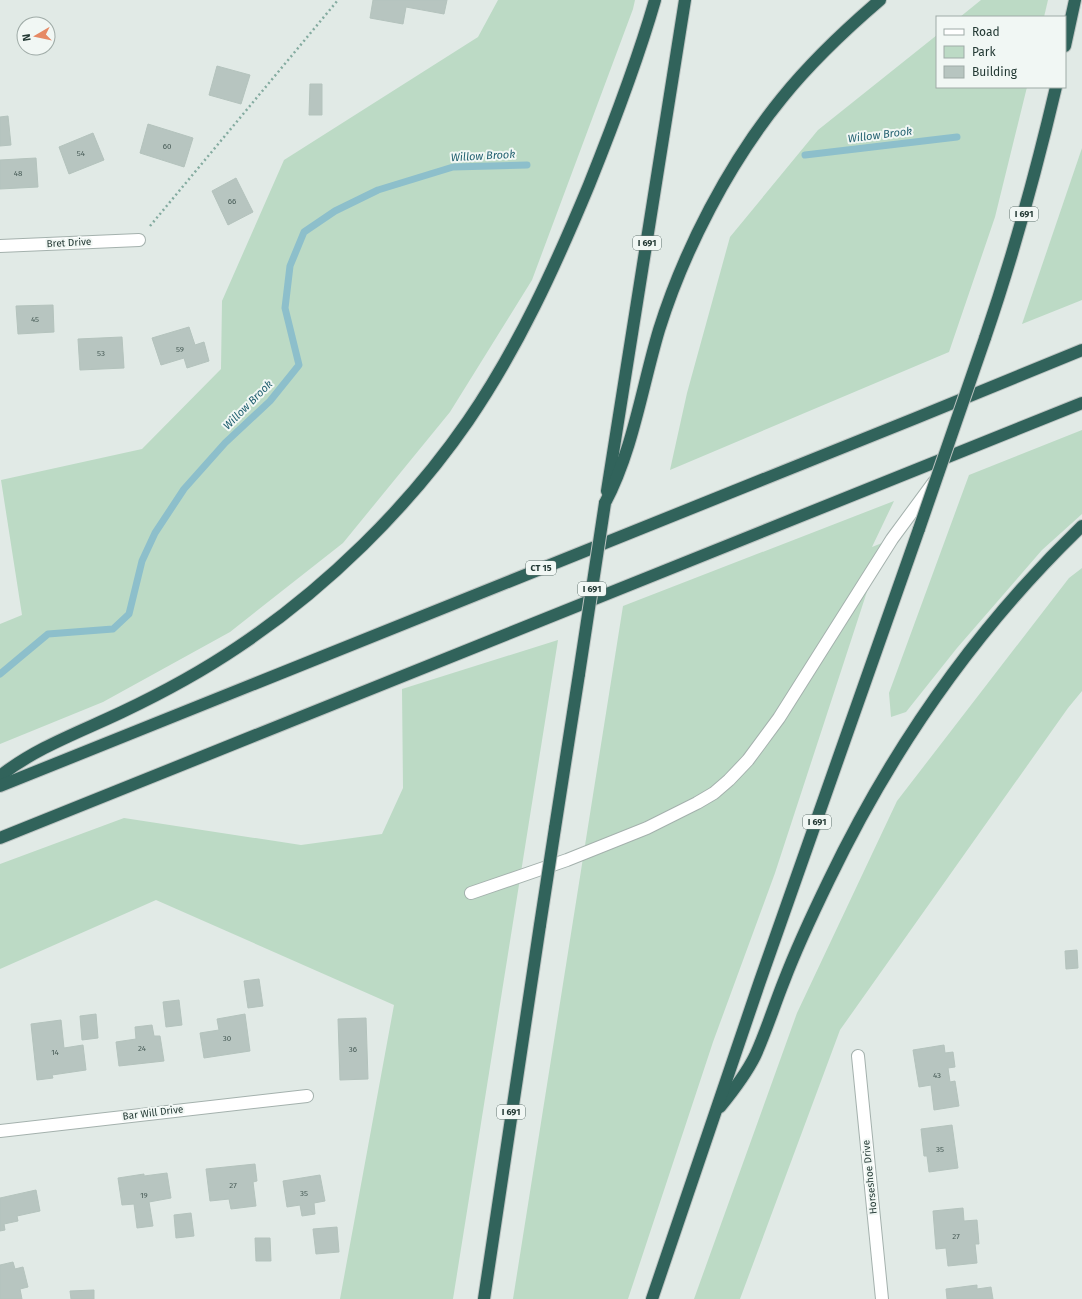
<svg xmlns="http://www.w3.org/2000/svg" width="1082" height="1299" viewBox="0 0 1082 1299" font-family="'Fira Sans',sans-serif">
<rect width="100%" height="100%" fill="#e1eae6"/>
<!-- green -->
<g fill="#bcdac5">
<path d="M498,0H635L633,9L532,280L450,412L343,543L230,632L103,702L0,744V624L22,615L1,480L142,449L221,369L222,301L284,160L478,37Z"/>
<path d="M981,0H1048L1044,17H960Z"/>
<path d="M937,35V87H1027L995,217L949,352L670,470L687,393L730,237L818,130Z"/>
<path d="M1082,148V300L1022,324Z"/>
<path d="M1082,430V514L1042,550L957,648L906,712L891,717L889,693L969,475Z"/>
<path d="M894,501L872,547L892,539L876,564L775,873L713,1042L628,1299H513L623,606Z"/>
<path d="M1082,568V691L1068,708L840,1030L740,1299H694L797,1013L897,801L1069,578Z"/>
<path d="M558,640L453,1299H340L394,1005L156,900L0,969V864L124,818L301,845L382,834L403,788L402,689Z"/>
</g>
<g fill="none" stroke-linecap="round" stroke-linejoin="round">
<!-- stream -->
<g stroke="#8dbfcb" stroke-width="7">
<path d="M805,155L957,137"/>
<path d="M0,674L48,634L113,629L129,614L142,561L155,533L184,489L225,443L270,401L299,365L285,308L290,266L304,232L335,211L378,190L453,167L527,165"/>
</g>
</g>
<!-- building -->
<g fill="#b7c5c0" stroke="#b4c3bd">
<path d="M373,0H447L444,14L406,7L403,24L370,18Z"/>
<path d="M217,66L250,75L241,104L209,95Z"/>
<path d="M310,84H322V115H309Z"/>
<path d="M8,116L11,145L0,146V117Z"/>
<path d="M148,124L193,138L184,167L140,153Z"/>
<path d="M93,133L104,160L69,174L59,147Z"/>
<path d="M36,158L38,187L0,189V160Z"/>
<path d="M236,178L253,212L228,225L212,191Z"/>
<path d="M53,305L54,332L18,334L16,306Z"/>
<path d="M189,327L195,345L204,342L209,361L187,368L184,358L161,365L152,338Z"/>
<path d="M122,337L124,368L80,370L78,339Z"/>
<path d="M1077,950L1078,968L1066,969L1065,951Z"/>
<path d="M259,979L263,1006L248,1008L244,981Z"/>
<path d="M179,1000L182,1025L166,1027L163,1002Z"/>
<path d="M96,1014L98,1038L82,1040L80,1016Z"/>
<path d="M245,1014L250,1051L204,1058L200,1033L219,1030L217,1019Z"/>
<path d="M366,1018L368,1079L340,1080L338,1019Z"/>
<path d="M61,1020L64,1048L83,1045L86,1070L52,1075L53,1078L37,1080L31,1024Z"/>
<path d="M152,1025L154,1036H160L164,1061L119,1066L116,1042L136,1039L135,1027Z"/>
<path d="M944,1045L945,1053L953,1052L955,1067L948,1068L950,1082L955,1081L959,1106L934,1110L931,1085L919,1087L913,1050Z"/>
<path d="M952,1125L958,1168L929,1172L927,1156H924L921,1129Z"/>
<path d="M255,1164L257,1181L253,1182L256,1206L231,1209L229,1199L210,1201L206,1169Z"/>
<path d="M167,1173L171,1198L149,1202L153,1226L137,1228L134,1204L122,1205L118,1178L144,1174V1176Z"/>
<path d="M320,1175L325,1201L314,1203L315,1214L302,1216L300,1205L287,1207L283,1181Z"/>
<path d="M36,1190L40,1211L17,1216L18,1221L4,1224L5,1230L0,1231V1198Z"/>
<path d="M963,1208L964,1221L977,1220L979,1244H975L977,1263L948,1266L946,1248L936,1249L933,1211Z"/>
<path d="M191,1213L194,1236L176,1238L174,1215Z"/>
<path d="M337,1227L339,1252L316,1254L313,1229Z"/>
<path d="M255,1238H270L271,1261H256Z"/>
<path d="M13,1262L15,1269L23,1267L28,1287L20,1289L22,1299H0V1265Z"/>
<path d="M977,1285V1289L991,1287L993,1299H947L946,1289Z"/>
<path d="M94,1290V1299H71L70,1291Z"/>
</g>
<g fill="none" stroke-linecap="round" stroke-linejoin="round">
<!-- lane casing -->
<g stroke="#a4b1ad" stroke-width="14">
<path id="lane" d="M471,893L567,860L647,828L697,803L714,793L729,780L748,760L779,718L892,539L934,482"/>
</g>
<!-- street casing -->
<g stroke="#a4b1ad" stroke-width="14">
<g id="street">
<path d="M0,246L139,240"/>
<path d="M858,1056L882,1299"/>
<path d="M0,1131L307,1096"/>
</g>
</g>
<!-- highway casing -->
<g stroke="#bdc4c2" stroke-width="14">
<g id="highway">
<path d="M1065,46L1075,0"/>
<path d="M985,338C1013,256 1036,172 1056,87"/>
<path d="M607,491L685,0"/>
<path d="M605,503C633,450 642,387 659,330C684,250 729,163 782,98C811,62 845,30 880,0"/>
<path d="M0,776C37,747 80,732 122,712C162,693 201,672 238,647C325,589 408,508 468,421C518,348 555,267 589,185C613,125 637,63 655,0"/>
<path d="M0,786L916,418L1082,350"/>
<path d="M555,828L579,674"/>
<path d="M0,838L1082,403"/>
<path d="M720,1107C733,1091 746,1074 755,1056C766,1032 774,1006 784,981C797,947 813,913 829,880C892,749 977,627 1082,526"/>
<path d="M484,1299L540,925"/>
<path d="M652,1299L760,981L919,529"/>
</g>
</g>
<!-- path -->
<path stroke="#84aba0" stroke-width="2.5" stroke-dasharray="2 3" stroke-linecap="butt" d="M150,226L338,0"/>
<!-- lane -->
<use href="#lane" stroke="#fff" stroke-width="12"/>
<!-- street -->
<use href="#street" stroke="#fff" stroke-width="12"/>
<!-- highway -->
<use href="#highway" stroke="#31635b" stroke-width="12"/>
<!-- highway-bridge casing -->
<g stroke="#bdc4c2" stroke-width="14" stroke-linecap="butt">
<g id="highway-bridge">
<path d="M919,529L985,338"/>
<path d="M579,674L605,503"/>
<path d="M540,925L555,828"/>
</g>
</g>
<!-- highway-bridge -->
<use href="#highway-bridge" stroke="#31635b" stroke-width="12"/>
</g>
<g text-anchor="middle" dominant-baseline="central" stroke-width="4" stroke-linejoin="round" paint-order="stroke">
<!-- number labels -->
<g font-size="8" fill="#485c57">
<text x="167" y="146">60</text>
<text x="81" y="153">54</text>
<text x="18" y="173">48</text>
<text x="232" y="201">66</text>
<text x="35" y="319">45</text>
<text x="180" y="349">59</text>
<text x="101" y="353">53</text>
<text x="227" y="1038">30</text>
<text x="142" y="1048">24</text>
<text x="353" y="1049">36</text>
<text x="55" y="1052">14</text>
<text x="937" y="1075">43</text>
<text x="940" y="1149">35</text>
<text x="233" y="1185">27</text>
<text x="304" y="1193">35</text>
<text x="144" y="1195">19</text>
<text x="956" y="1236">27</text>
</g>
<!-- shield labels -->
<g fill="#f1f7f4" stroke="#61726e" stroke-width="1">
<rect x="1010" y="207" width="28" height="14" rx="3"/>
<rect x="633" y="236" width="28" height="14" rx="3"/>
<rect x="526" y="561" width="30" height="14" rx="3"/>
<rect x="578" y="582" width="28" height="14" rx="3"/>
<rect x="803" y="815" width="28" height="14" rx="3"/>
<rect x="497" y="1105" width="28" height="14" rx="3"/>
</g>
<g font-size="9" font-weight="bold" fill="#233934">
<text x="1024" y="214">I 691</text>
<text x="647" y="243">I 691</text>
<text x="541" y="568">CT 15</text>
<text x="592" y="589">I 691</text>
<text x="817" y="822">I 691</text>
<text x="511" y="1112">I 691</text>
</g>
<!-- street labels -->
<g font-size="10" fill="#233934" stroke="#f1f7f4">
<text transform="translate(69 243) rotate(-3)">Bret Drive</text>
<text transform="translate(153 1113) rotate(-7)">Bar Will Drive</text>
<text transform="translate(870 1177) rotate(-96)">Horseshoe Drive</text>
</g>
<!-- water labels -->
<g font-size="11" font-style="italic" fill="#226070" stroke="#f1f7f4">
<text transform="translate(880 135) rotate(-7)">Willow Brook</text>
<text transform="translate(483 156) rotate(-3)">Willow Brook</text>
<text transform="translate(248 405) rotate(-45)">Willow Brook</text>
</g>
</g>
<!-- legend -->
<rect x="936" y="16" width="130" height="72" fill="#f1f7f4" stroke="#9faba7"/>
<rect x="944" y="29" width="20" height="6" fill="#ffffff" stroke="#9faba7"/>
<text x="972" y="36" font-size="12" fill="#233934">Road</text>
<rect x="944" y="46" width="20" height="12" fill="#bcdac5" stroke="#9faba7"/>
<text x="972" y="56" font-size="12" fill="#233934">Park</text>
<rect x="944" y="66" width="20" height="12" fill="#b7c5c0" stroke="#9faba7"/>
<text x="972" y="76" font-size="12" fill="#233934">Building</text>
<!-- north arrow -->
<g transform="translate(36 36) rotate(261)"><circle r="19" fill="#f1f7f4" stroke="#9faba7"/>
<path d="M0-3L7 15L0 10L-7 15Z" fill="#e68964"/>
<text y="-6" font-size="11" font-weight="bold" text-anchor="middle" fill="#233934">N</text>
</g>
</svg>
